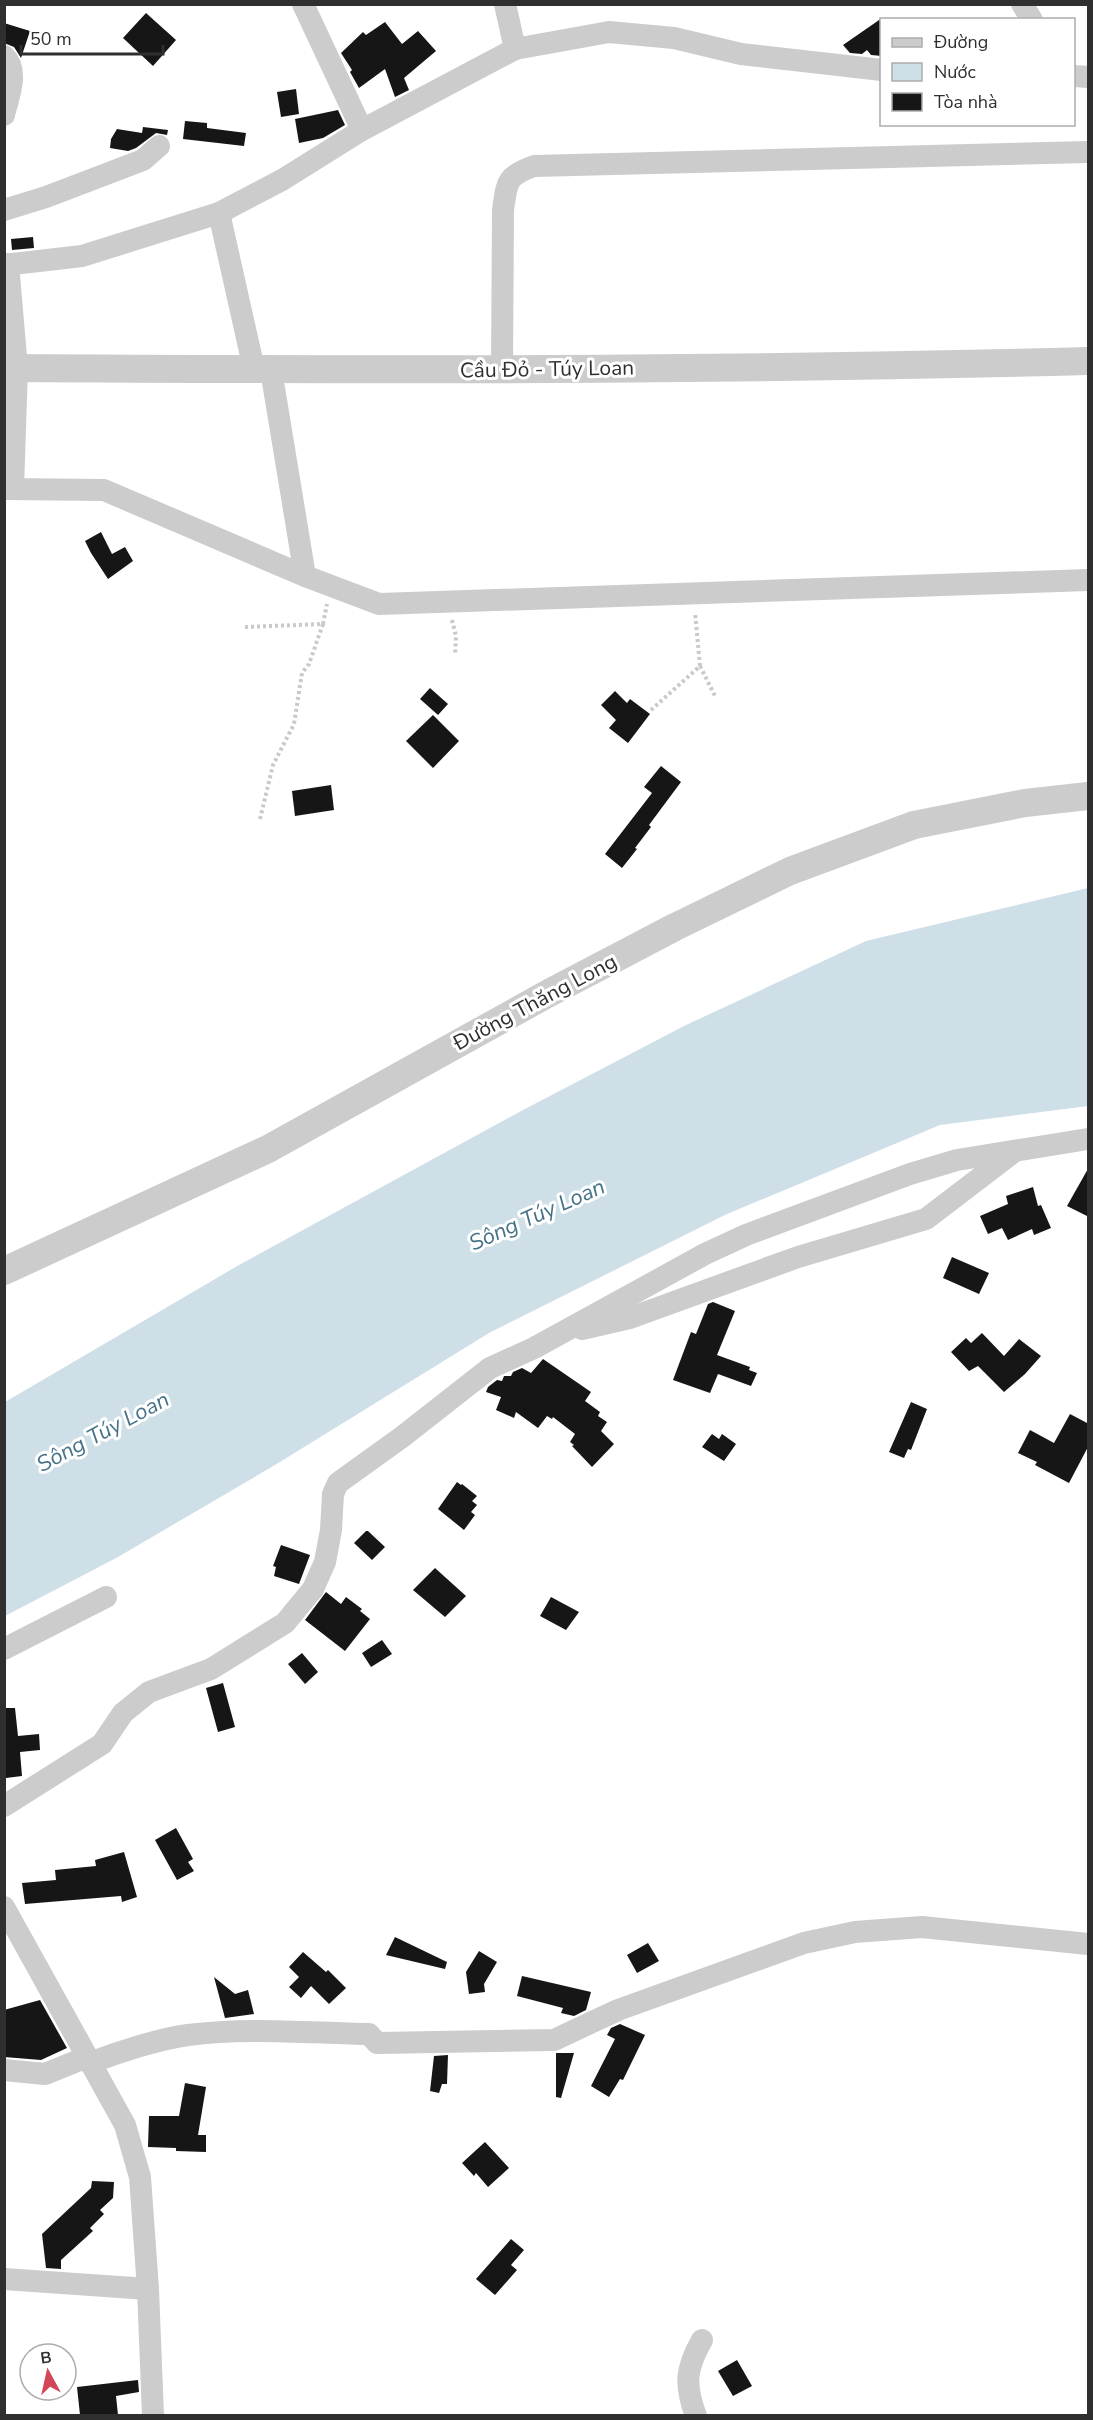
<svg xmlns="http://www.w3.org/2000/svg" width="1093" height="2420" viewBox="0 0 1093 2420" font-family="'Nunito Sans',sans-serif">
<rect width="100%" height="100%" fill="#fff"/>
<!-- water -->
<path fill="#cedfe8" d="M1088,888V1106L940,1125L727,1214L489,1333L275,1465L118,1557L5,1616V1402L239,1265L523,1110L684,1026L866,941Z"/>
<!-- building -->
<g fill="#161616">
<path d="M146,13L176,40L153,66L123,38Z"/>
<path d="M882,18V56L871,55L867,50L862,54L850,53L843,45Z"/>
<path d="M385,22L402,44L418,31L436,51L404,78L409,90L395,97L385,69L359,88L350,72L352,70L341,53L363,32L366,35Z"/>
<path d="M4,23L30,31L21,58L14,47L4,43Z"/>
<path d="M296,89L299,114L281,117L277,92Z"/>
<path d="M338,110L345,125L323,138L299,143L295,119Z"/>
<path d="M185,121L207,123V128L246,133L244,146L183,139Z"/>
<path d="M143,127L168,130L167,135L156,133L136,148L128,151L110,148L111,139L117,129L142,133Z"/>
<path d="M33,237L34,248L12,250L11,239Z"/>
<path d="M101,532L112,554L125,547L133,561L108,579L91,553L85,541Z"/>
<path d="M430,688L448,704L438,715L420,699Z"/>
<path d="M615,691L627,703L630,699L650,714L628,743L609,728L616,720L601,705Z"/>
<path d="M433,715L459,741L433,768L406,741Z"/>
<path d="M661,766L681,782L649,825L651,827L635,848L637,849L622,868L605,854L652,793L644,787Z"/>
<path d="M331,785L334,810L295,816L292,791Z"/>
<path d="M1089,1167V1217L1067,1206Z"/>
<path d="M1033,1187L1038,1206L1041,1205L1051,1228L1034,1235L1032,1229L1008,1240L1002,1228L988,1234L980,1216L1008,1204L1006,1196Z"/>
<path d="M952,1257L989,1273L979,1294L943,1278Z"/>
<path d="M713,1302L735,1311L717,1355L750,1367L749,1370L757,1373L751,1386L718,1374L710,1393L673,1380L691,1332L696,1334L708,1304Z"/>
<path d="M982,1333L1004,1356L1019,1339L1041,1356L1025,1374L1004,1392L978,1366L969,1371L951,1352L966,1338L971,1343Z"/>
<path d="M543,1359L591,1392L585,1401L600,1412L598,1416L607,1422L601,1431L614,1444L592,1467L572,1446L574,1445L570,1442L575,1434L553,1417L552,1419L547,1416L538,1428L516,1412L514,1418L496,1410L501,1397L486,1392L488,1387L497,1380L502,1381L504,1376H511L513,1372L522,1368L531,1373Z"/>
<path d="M911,1402L927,1409L911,1450L908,1449L904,1458L889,1452Z"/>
<path d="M1070,1414L1089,1424V1445L1069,1483L1035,1465L1037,1462L1018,1453L1030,1430L1054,1443Z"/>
<path d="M712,1434L719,1439L722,1434L736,1444L724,1461L702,1447Z"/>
<path d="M457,1482L461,1485L462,1484L477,1496L472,1501L477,1505L471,1512L475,1515L464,1530L438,1509Z"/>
<path d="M366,1531H368L385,1547L372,1560L354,1543Z"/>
<path d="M281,1545L310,1555L299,1584L274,1576L276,1567L273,1566Z"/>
<path d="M435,1568L466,1596L445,1617L413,1590Z"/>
<path d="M326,1592L341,1604L346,1597L362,1609L360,1611L370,1619L345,1651L305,1620Z"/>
<path d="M551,1597L579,1612L566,1630L540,1616Z"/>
<path d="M382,1640L392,1654L371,1667L362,1653Z"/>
<path d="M302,1653L318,1672L305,1684L288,1664Z"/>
<path d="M223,1683L235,1727L218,1732L206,1688Z"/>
<path d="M4,1708H15L18,1736L39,1734L40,1750L20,1752L22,1776L6,1778Z"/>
<path d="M176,1828L193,1859L188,1862L194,1871L177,1880L155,1840Z"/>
<path d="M124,1852L137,1897L122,1902L121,1896L25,1904L22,1883L56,1880L55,1870L96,1866L95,1860Z"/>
<path d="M395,1937L447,1962L445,1969L386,1955Z"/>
<path d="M648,1943L659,1961L637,1973L627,1955Z"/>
<path d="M479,1951L497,1962L484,1984L485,1992L469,1994L466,1972Z"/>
<path d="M303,1952L326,1972L328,1970L346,1988L329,2004L311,1986L301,1998L289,1987L299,1977L289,1967Z"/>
<path d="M522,1976L591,1992L586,2010L574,2016L561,2013L563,2008L517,1996Z"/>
<path d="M214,1977L235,1994L248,1990L254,2014L225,2018Z"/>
<path d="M40,2000L67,2048L41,2060L4,2057V2010Z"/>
<path d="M620,2024L645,2035L623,2080L620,2079L609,2097L591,2086L615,2039L607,2035L611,2028Z"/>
<path d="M556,2053H574L561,2098L556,2097Z"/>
<path d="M448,2055L447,2084H442L439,2093L430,2091L434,2056Z"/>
<path d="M185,2083L206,2087L198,2135H206V2152L176,2151V2148L148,2147L149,2116H179Z"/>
<path d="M485,2142L509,2168L488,2187L476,2173L474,2176L462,2163Z"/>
<path d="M92,2181L114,2182L113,2198L100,2210L104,2214L90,2228L93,2231L61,2260V2269L46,2268L42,2234L91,2188Z"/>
<path d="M511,2239L524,2250L511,2265L517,2270L495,2295L476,2279Z"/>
<path d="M737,2360L752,2386L733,2396L718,2371Z"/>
<path d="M138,2380L139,2392L116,2396L118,2415H80L77,2387Z"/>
</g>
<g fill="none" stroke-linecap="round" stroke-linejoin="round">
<!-- path -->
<g stroke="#c9c9c9" stroke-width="4" stroke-dasharray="3 3" stroke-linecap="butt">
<path d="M452,620L456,636L455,655"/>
<path d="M245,627L323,624L327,604"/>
<path d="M700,666L715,696"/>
<path d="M651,710L700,666L695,612"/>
<path d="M260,819L273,765L294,724L302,673L309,664L323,624"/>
</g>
<!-- minor -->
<g stroke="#ccc" stroke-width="22">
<path d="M303,4L362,130"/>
<path d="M505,4L515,49"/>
<path d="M1022,4L1032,20"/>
<path d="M4,56C20,71 8,97 4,115"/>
<path d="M1074,76L1088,77"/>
<path d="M4,210L46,197L143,160L159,146"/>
<path d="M219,213L254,369"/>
<path d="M8,264L17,368L13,489"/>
<path d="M4,265L82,256L219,213L282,180L362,130L515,49L609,32L674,38L741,54L882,70"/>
<path d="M271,370L305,576L379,604L1088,580"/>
<path d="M502,370L503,210C507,182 506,176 534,166L1088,152"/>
<path d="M4,489L104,490L305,576"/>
<path d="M582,1329L630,1318L798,1257L926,1219L1015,1151"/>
<path d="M4,1649L106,1597"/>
<path d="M4,1806L102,1744L123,1713L149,1692L211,1669L285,1623L313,1589L325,1562L331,1530L333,1494L338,1483L402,1437L490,1368L534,1348L705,1254L746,1235L910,1174L957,1160L1088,1139"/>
<path d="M4,1907L125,2125L140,2177L148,2289L153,2416"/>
<path d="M90,2063C118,2052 159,2039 188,2035C248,2027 309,2033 369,2034L377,2043L554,2040L618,2010L804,1943L855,1932L922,1927L1088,1944"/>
<path d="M4,2070L45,2074L87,2057"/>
<path d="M4,2279L148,2289"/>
<path d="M696,2416C684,2384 686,2368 702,2340"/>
</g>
<!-- tertiary -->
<g stroke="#ccc" stroke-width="28">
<path d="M4,368C366,370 727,371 1088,361"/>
<path d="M4,1271L268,1149L549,993L675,927L790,871L914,825L1025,803L1088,796"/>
</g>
</g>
<g text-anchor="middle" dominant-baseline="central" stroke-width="6" stroke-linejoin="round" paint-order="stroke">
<!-- street labels -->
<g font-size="21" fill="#2f2f2f" stroke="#fff">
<text transform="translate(547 369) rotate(-1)">Cầu Đỏ - Túy Loan</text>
<text transform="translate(535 1002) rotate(-28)">Đường Thăng Long</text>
</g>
<!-- water labels -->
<g font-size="22" font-style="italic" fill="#467288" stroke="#fff">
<text transform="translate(537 1215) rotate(-24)">Sông Túy Loan</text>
<text transform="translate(103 1432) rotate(-28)">Sông Túy Loan</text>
</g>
</g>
<!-- border -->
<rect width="1093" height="2420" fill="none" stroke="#2f2f2f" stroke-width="12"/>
<!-- legend -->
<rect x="880" y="18" width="195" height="108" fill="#ffffff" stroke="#acacac" stroke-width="1.5"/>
<rect x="892" y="38" width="30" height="9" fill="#cccccc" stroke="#acacac" stroke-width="1.5"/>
<text x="934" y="48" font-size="18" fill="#2f2f2f">Đường</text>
<rect x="892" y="63" width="30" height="18" fill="#cedfe8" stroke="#acacac" stroke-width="1.5"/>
<text x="934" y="78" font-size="18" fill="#2f2f2f">Nước</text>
<rect x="892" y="93" width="30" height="18" fill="#161616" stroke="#acacac" stroke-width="1.5"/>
<text x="934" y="108" font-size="18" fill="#2f2f2f">Tòa nhà</text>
<!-- north arrow -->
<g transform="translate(48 2372) rotate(352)"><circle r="28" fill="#ffffff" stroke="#acacac" stroke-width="1.5"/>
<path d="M0-4.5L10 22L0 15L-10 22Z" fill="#d14757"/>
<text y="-9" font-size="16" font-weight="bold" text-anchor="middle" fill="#2f2f2f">B</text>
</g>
<!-- scale -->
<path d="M21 45v9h142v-9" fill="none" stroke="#2f2f2f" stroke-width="3"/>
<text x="30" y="45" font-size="18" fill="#2f2f2f" stroke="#ffffff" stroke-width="4.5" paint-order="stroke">50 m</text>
</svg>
